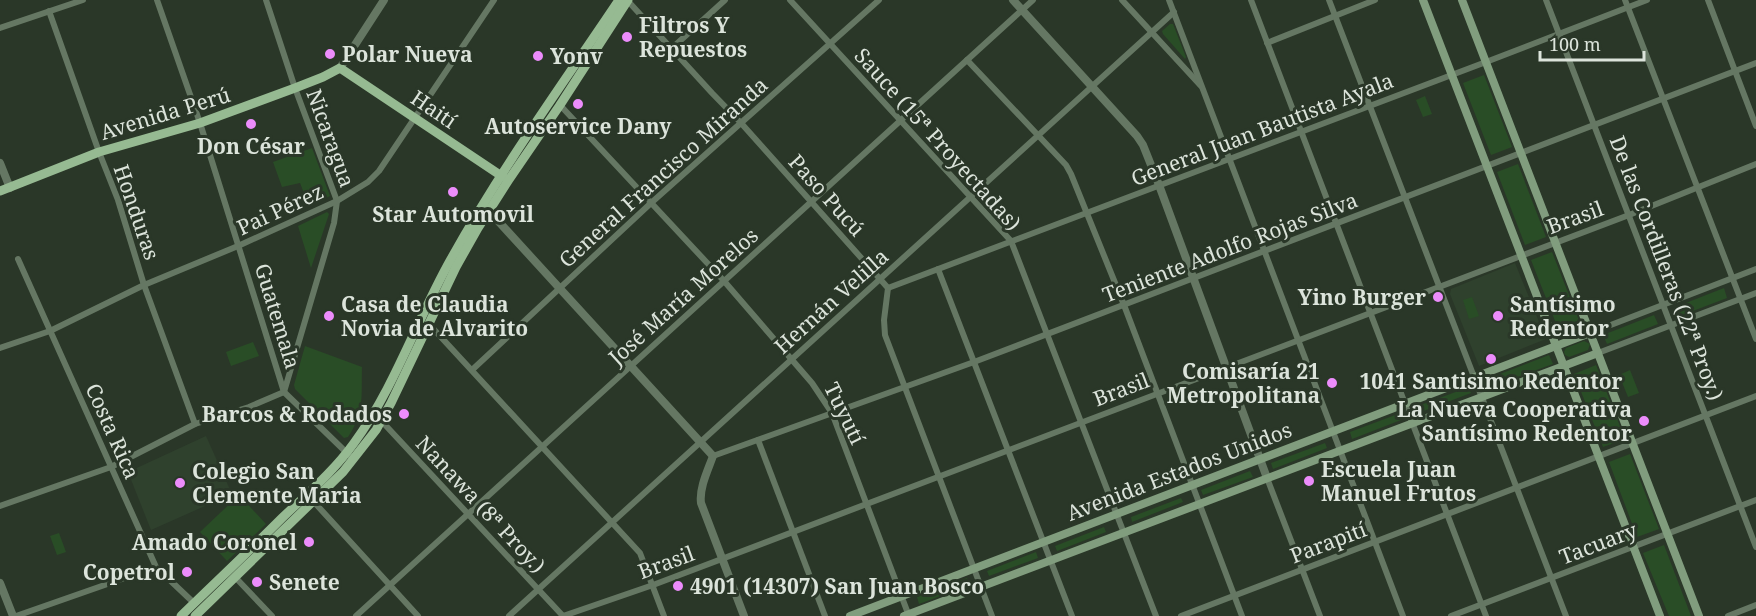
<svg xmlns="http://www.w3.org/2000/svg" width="1756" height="616" viewBox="0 0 1756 616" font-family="'Noto Serif',serif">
<rect width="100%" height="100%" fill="#2a3728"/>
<!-- built -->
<g fill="#2f412d">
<path d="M1515,263L1546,339L1479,366L1450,294L1451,289Z"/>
<path d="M206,436L232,494L151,530L128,472Z"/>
</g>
<!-- green -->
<g fill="#294d26">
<path d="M1170,24H1173L1186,57L1185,59L1163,34L1162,31Z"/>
<path d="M1484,75L1512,147L1491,155L1463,83Z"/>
<path d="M1425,96L1432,114L1423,117L1416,100Z"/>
<path d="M312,148L330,196L309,206L300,183L282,187L273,162Z"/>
<path d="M1518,164L1546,237L1525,245L1497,172Z"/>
<path d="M327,212L329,214L311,268L298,226Z"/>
<path d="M1552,252L1580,323L1559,331L1531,260Z"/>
<path d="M1724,288L1727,298L1677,317L1673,308Z"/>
<path d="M1472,297L1479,316L1469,319L1463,300Z"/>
<path d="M1654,315L1658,324L1607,344L1603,335Z"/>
<path d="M1584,341L1590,344L1588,350L1569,357L1565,355L1564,352L1566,348Z"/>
<path d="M253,342L259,356L231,366L226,352Z"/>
<path d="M305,346L362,367C361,396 365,412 348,437L344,438L295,389L294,385Z"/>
<path d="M1549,355L1553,364L1490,387L1487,379Z"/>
<path d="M1596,365L1625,439L1603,447L1574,374Z"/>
<path d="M1630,370L1639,393L1628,397L1619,375Z"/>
<path d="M1469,387L1471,393L1421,412L1418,406Z"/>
<path d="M1398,414L1401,420L1352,439L1350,432Z"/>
<path d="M1325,443L1327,448L1273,469L1271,463Z"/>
<path d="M1630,454L1659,529L1637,537L1609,462Z"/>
<path d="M1250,471L1253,477L1203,495L1201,490Z"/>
<path d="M239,495L266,524L227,561L200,532Z"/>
<path d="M1181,498L1183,502L1132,522L1131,517Z"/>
<path d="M1104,527L1106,532L1057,551L1055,546Z"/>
<path d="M59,533L66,552L57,555L50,536Z"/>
<path d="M1664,545L1691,616H1669L1643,553Z"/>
<path d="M1036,552L1038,558L989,576L987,571Z"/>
<path d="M967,578L970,585L919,604L917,597Z"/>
</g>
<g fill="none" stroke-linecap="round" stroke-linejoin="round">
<!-- minor -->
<g stroke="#657763" stroke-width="6">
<path d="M157,0L200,123L284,392L349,455"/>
<path d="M266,0L295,88L337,201L334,223L284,392"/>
<path d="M627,0L712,93L741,123L888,288L884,320L885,335L992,616"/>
<path d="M790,0L1011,241L1156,616"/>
<path d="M1122,0L1201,86"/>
<path d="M1169,0L1403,616"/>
<path d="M1251,0L1486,616"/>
<path d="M1329,0L1566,616"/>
<path d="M1546,0L1756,547"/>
<path d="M1625,0L1756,339"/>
<path d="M1708,0L1756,126"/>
<path d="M49,11L99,152L118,200L144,285L195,424"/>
<path d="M0,28L83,0"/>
<path d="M1267,43L1375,0"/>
<path d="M671,49L725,0"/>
<path d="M967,60L1066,165L1071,174L1124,305L1242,616"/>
<path d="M559,104L724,281L812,383L832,413L909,616"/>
<path d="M18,259L156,567L194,603"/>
<path d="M938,269L1072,616"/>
<path d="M888,288L1486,62L1647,0"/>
<path d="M428,323L640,553L664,616"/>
<path d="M1590,333L1756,269"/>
<path d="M0,348L50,331L144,285L238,246L337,201L368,182L379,171L494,0"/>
<path d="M1598,353L1756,293"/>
<path d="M472,370L651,203L879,0"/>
<path d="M375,414L563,616"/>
<path d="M758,440L825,616"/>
<path d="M713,456L974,362L1756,63"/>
<path d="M1267,478L1320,616"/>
<path d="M314,502L418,616"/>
<path d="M0,506L111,467L195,424L249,407L284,392"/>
<path d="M235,577L272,616"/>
<path d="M16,616L156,567"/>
<path d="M356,616L1033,0"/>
<path d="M509,616L1174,12"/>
<path d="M563,616L653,585L1629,215L1756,164"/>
<path d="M1181,616L1756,396"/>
<path d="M1451,616L1756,500"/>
<path d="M1728,616L1756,605"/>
</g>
<!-- tertiary -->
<g stroke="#657763" stroke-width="8">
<path d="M1013,0L1137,136L1143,145L1159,185L1267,478"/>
<path d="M340,68L384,0"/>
<path d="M0,163L10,188"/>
<path d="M489,211L713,456C708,470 699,488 701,503L744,616"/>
<path d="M0,583L13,616"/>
</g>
<!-- secondary -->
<g stroke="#819d7e" stroke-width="8">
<path d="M1423,0L1660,616"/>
<path d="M1462,0L1699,616"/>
<path d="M850,616L1590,333"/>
<path d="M904,616L1598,353"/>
</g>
<!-- primary -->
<g stroke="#96ba92" stroke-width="9">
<path d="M0,191L99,152L200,123L295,88L323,77L340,68L503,177"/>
<path d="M181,616C215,583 249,551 282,518C307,494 334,471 354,443C395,387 417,319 451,259C501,169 562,85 619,0"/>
<path d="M195,616L343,472L376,430L391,403L456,267L478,228L508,181L560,105L628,0"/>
</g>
</g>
<!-- markers -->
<g fill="#ec8cfb" stroke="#2a3728" stroke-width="2">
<circle cx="627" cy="37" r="6"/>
<circle cx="330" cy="54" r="6"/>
<circle cx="538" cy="56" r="6"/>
<circle cx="578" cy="104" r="6"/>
<circle cx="251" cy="124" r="6"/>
<circle cx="453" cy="192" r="6"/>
<circle cx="1438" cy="297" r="6"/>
<circle cx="329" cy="316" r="6"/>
<circle cx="1498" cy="316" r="6"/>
<circle cx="1491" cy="359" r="6"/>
<circle cx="1332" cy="383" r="6"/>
<circle cx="404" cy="414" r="6"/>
<circle cx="1644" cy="421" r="6"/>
<circle cx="1309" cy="481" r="6"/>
<circle cx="180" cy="483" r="6"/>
<circle cx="309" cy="542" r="6"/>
<circle cx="187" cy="572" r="6"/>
<circle cx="257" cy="582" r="6"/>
<circle cx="678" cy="586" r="6"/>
</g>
<g text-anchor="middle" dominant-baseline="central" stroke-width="6" stroke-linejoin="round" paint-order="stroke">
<!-- poi labels -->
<g font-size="21" font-weight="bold" fill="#dce4db" stroke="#2a3728" text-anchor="start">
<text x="639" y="25">Filtros Y<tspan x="639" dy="24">Repuestos</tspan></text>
<text x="342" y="54">Polar Nueva</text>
<text x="550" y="56">Yonv</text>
<text x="578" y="126" text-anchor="middle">Autoservice Dany</text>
<text x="251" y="146" text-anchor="middle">Don César</text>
<text x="453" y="214" text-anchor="middle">Star Automovil</text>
<text x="1426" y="297" text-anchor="end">Yino Burger</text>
<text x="341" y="304">Casa de Claudia<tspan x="341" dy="24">Novia de Alvarito</tspan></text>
<text x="1510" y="304">Santísimo<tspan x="1510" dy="24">Redentor</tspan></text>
<text x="1320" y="371" text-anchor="end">Comisaría 21<tspan x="1320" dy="24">Metropolitana</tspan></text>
<text x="1491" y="381" text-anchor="middle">1041 Santisimo Redentor</text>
<text x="1632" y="409" text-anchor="end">La Nueva Cooperativa<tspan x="1632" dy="24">Santísimo Redentor</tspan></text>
<text x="392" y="414" text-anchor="end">Barcos &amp; Rodados</text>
<text x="1321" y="469">Escuela Juan<tspan x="1321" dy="24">Manuel Frutos</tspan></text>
<text x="192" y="471">Colegio San<tspan x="192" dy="24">Clemente Maria</tspan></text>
<text x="297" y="542" text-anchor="end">Amado Coronel</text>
<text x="175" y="572" text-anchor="end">Copetrol</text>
<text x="269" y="582">Senete</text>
<text x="690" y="586">4901 (14307) San Juan Bosco</text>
</g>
<!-- street labels -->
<g font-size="21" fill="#dce4db" stroke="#2a3728">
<text transform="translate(434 109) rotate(34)">Haití</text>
<text transform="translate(165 113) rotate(-17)">Avenida Perú</text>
<text transform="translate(1262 129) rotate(-21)">General Juan Bautista Ayala</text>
<text transform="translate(331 138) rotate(70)">Nicaragua</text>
<text transform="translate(938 139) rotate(48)">Sauce (15ª Proyectadas)</text>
<text transform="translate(663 172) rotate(-42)">General Francisco Miranda</text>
<text transform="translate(827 195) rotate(48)">Paso Pucú</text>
<text transform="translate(280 209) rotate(-25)">Pai Pérez</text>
<text transform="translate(137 212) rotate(71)">Honduras</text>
<text transform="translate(1575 217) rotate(-20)">Brasil</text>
<text transform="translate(1230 247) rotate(-21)">Teniente Adolfo Rojas Silva</text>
<text transform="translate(1667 268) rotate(69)">De las Cordilleras (22ª Proy.)</text>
<text transform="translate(683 296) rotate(-42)">José María Morelos</text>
<text transform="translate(831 301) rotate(-42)">Hernán Velilla</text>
<text transform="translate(278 316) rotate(73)">Guatemala</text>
<text transform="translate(1121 389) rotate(-21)">Brasil</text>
<text transform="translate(845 413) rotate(64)">Tuyutí</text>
<text transform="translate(113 431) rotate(66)">Costa Rica</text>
<text transform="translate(1179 471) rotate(-21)">Avenida Estados Unidos</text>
<text transform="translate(481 504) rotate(47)">Nanawa (8ª Proy.)</text>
<text transform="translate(1328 542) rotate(-21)">Parapití</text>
<text transform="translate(1598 543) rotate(-21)">Tacuary</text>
<text transform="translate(666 562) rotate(-20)">Brasil</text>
</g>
</g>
<!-- scale -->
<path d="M1540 51v9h104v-9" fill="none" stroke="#dce4db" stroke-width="3"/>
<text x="1549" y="51" font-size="18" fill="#dce4db" stroke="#2a3728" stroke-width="4.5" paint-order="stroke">100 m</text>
</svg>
